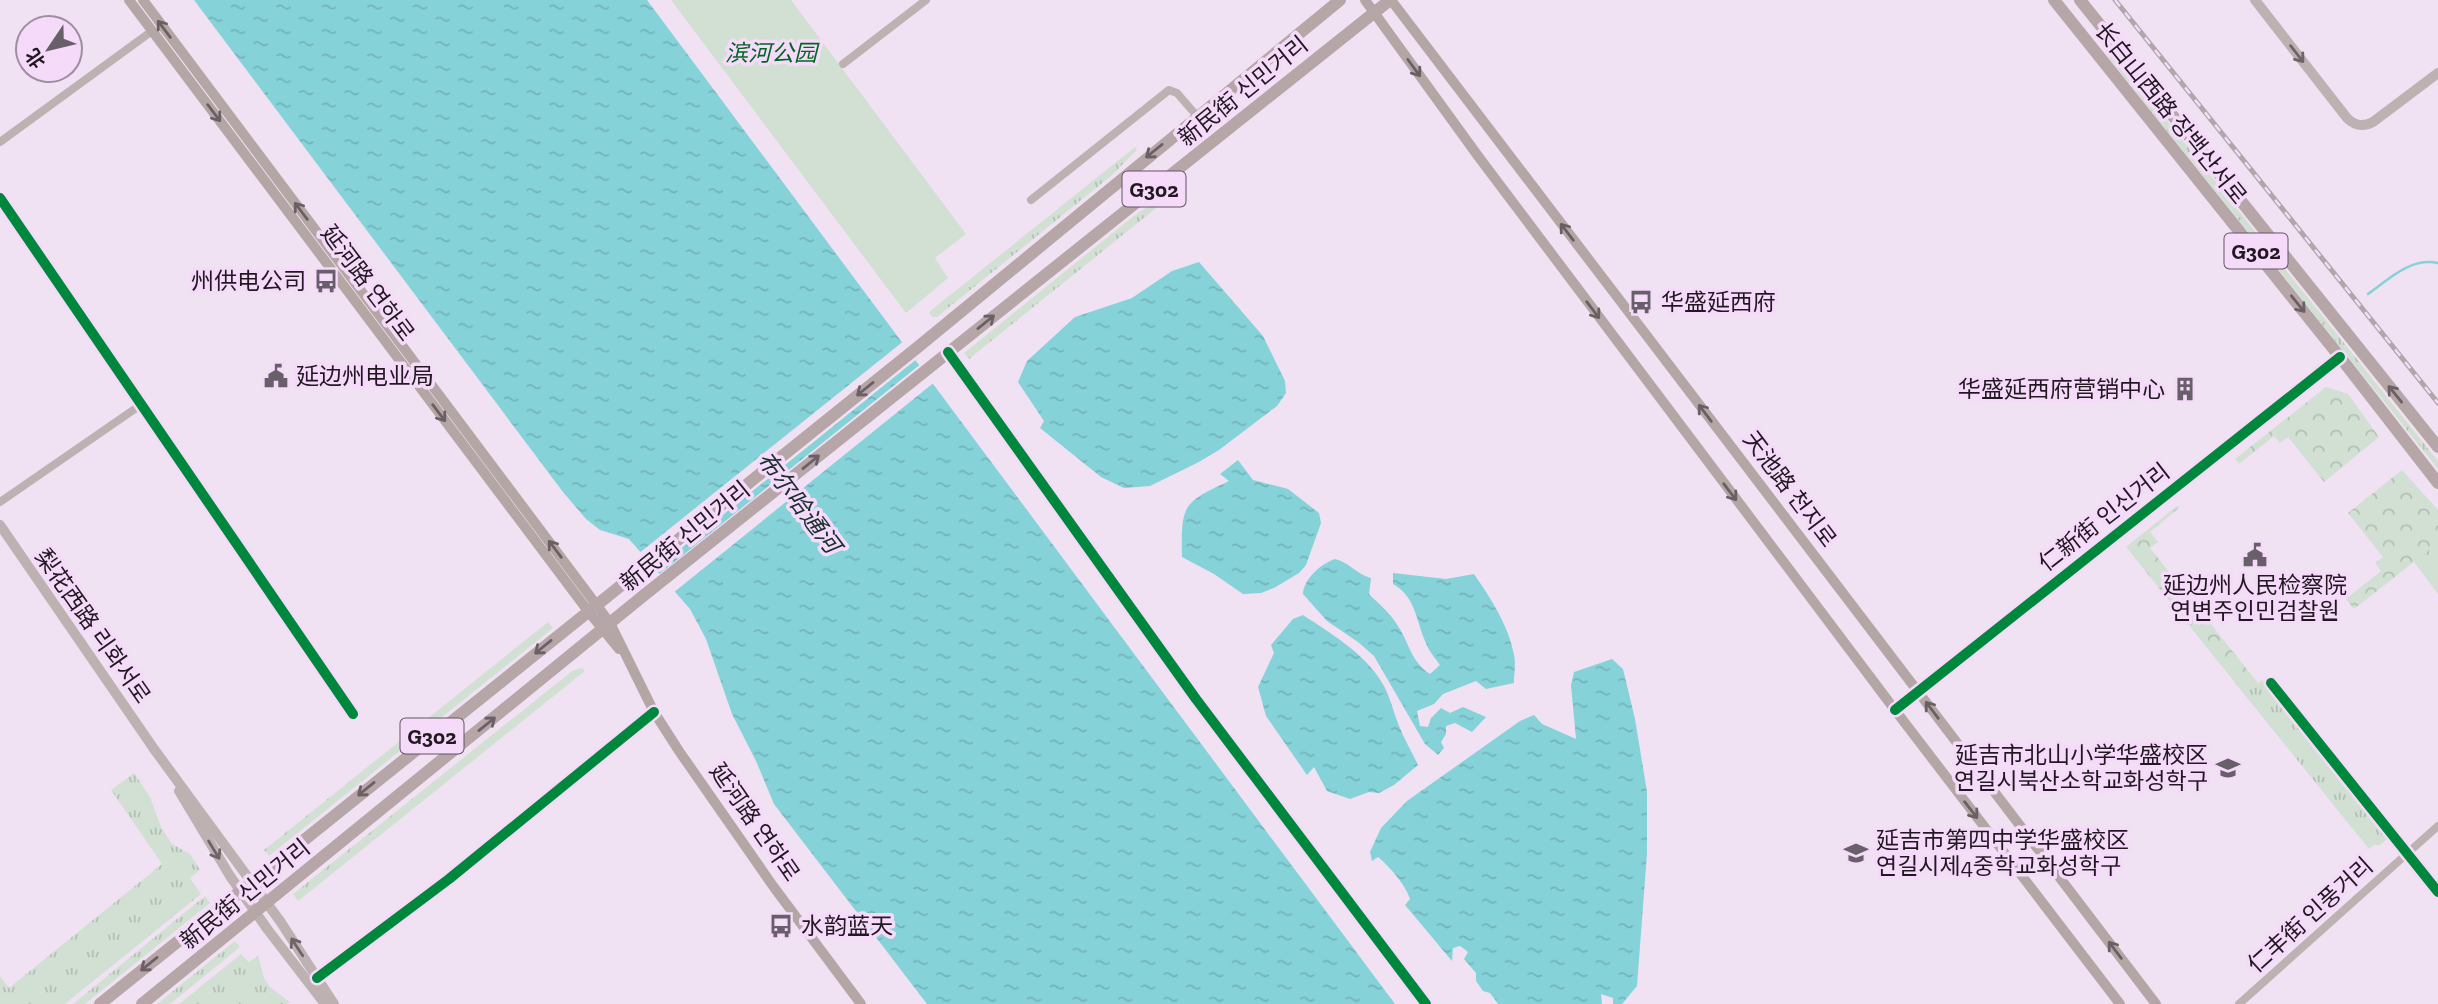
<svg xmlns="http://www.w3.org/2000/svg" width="2438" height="1004" viewBox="0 0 2438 1004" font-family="'Zilla Slab','Noto Sans SC','Noto Sans KR',serif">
<defs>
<pattern id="grass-tufts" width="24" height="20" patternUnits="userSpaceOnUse" patternTransform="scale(1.75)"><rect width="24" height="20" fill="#d1e0d3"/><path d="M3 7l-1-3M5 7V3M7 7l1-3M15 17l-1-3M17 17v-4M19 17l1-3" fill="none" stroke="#b3bfb5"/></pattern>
<pattern id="forest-crowns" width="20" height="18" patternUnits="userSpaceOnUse" patternTransform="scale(1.75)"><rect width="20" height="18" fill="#d1e0d3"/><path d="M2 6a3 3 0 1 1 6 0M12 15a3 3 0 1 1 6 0" fill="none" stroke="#b3bfb5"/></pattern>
<pattern id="water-ripples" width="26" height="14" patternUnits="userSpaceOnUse" patternTransform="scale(1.75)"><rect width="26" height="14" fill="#85d2d9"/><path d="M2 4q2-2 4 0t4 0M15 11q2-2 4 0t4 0" fill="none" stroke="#73b4ba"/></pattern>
</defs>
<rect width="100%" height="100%" fill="#f0e2f2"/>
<!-- grass -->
<g fill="url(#grass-tufts)">
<path d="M2109,53H2113L2438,461V469L2108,57Z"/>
<path d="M1135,147L1137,150L1112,175L937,317H932L929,312Z"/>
<path d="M1168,193L1171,196L969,359L964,353L1135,215Z"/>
<path d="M2438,543V594L2414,562Z"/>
<path d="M548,622L553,628L269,856L264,850Z"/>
<path d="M582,668L585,671L298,901L293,894L572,671Z"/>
<path d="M2262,680L2388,838L2380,845H2374L2369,849L2244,694Z"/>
<path d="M134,773L150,797L161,827L172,844L190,854L200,870L190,878L201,894L65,1004H0V976L9,988L162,864L111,790Z"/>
<path d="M205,896L210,903L85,1004H73Z"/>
<path d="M235,941L240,947L170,1004H157Z"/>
<path d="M241,954L249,962L258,956L264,978L270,987L290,1002L287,1004H179Z"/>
</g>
<!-- forest -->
<g fill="url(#forest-crowns)">
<path d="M2326,387L2348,394L2379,437L2324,482L2288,437L2280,443L2274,436L2239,464L2235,459Z"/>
<path d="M2402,470L2438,510V543L2354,609L2346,599L2381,571L2375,563L2383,557L2348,513Z"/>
<path d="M2177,506L2180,507L2150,532L2158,542L2150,548L2258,683L2244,694L2126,547Z"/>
</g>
<!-- park -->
<path fill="#d1e0d3" d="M671,0H791L966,234L935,258L948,278L906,313Z"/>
<!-- water -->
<g fill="url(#water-ripples)">
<path d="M194,0H647L1395,1004H927L774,804L756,761L732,714L706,639L690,609L629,539L600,530L586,519L563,492Z"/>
<path d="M1199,262L1263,336L1285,381L1286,393L1277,406L1219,450L1197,463L1150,486L1124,488L1101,477L1040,428L1044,421L1018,382L1027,361L1075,317L1132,298L1172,271Z"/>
<path d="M1238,460L1253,480L1288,489L1319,513L1321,523L1306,565L1299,573L1274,588L1261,593L1243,594L1214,574L1182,557C1181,505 1182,503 1229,481L1220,474Z"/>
<path d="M1335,559C1349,562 1356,574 1371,578L1369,594C1378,603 1389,612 1396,623C1410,643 1410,661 1430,674L1440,665C1435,658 1428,650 1425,641C1416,619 1415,596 1393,584V573L1446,579L1474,574C1490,597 1509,626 1514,655C1516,664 1514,674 1514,683L1486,689L1476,681L1443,694L1434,704L1417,711L1420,726L1428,727L1431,718L1441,708L1450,713L1463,707L1486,717L1472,732L1455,723L1446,726V734L1441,742L1444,748L1438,755L1425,744L1374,656L1358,642L1327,621L1303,594C1304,578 1321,564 1335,559Z"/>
<path d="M1303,615C1330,633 1363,652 1381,681C1390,695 1393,711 1399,726C1404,739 1412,752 1418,765L1394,785L1379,793L1369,792L1350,799L1327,791L1314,767L1307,775L1266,716L1258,687L1274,653L1271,645L1293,619Z"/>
<path d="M1612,659L1623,669L1635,719L1647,792V853L1637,986L1622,1004H1613V998L1601,994L1602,1004H1498L1490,993L1483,991L1476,981V973L1464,959L1468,952L1460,946L1453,948L1452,961L1405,905L1410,899C1405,884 1390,867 1378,857L1372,861L1370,852L1381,828L1407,801L1520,721L1534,715L1542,724L1576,739L1571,685L1574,672Z"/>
</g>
<!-- pier -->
<g fill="#f0e2f2">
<path d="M905,340L918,358L653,571L638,554Z"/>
<path d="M922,363L936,381L673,593L657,576Z"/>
</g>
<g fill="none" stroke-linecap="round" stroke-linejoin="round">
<!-- stream -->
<path stroke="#85d2d9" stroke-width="2.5" d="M2368,294C2389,279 2411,257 2438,263"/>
<!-- minor -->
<g stroke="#beb1b1" stroke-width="8">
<path d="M843,64L926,0"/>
<path d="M0,142L152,31"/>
<path d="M0,198L353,714"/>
<path d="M1031,200L1169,90L1177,93L1197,116"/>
<path d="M948,352L1196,699L1426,1004"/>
<path d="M0,502L142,404"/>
<path d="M2271,683L2438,892"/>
<path d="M1895,710L2340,357"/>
<path d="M317,978L449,879L654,712"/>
<path d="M2239,1004L2438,826"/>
</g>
<!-- tertiary -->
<g stroke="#beb1b1" stroke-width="10">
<path d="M2255,0L2347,118C2355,126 2363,127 2373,122L2438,73"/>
<path d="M0,525L154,749L280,921L334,1004"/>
<path d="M179,791L230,876L268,930L325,1004"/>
</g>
<!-- secondary -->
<g stroke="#b5a6a6" stroke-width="10">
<path d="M129,0L588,611L619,649"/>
<path d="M143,0L610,623L654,712L679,751L773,886L861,1004"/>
<path d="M1365,0L1478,156L1895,710L2120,1004"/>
<path d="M1391,0L2156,1004"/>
</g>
<!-- trunk -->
<g stroke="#b6a6a8" stroke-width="12">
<path d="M2054,0L2340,357L2438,483"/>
<path d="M2080,0L2438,447"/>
<path d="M100,1004L918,347L1340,0"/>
<path d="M142,1004L643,596L1390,0"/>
</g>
<!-- rail casing -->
<g stroke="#b1a6aa" stroke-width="5">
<path id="rail" d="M2115,0L2438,403"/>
</g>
<!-- rail -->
<use href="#rail" stroke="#f5dbf9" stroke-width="2.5" stroke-dasharray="8" stroke-linecap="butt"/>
<!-- cycleway casing -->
<g stroke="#f5dbf9" stroke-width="15">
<g id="cycleway">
<path d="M0,198L353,714"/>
<path d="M948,352L1196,699L1426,1004"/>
<path d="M2271,683L2438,892"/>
<path d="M1895,710L2340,357"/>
<path d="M317,978L449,879L654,712"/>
</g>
</g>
<!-- cycleway -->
<use href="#cycleway" stroke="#00873e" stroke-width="10"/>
</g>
<!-- one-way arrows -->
<defs><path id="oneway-shaft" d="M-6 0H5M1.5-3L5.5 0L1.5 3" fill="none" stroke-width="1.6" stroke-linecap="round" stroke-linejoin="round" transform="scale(1.75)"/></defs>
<g stroke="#6b5f64">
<use href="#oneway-shaft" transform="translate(164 29) rotate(-127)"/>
<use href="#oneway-shaft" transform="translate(1414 68) rotate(54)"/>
<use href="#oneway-shaft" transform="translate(214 113) rotate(53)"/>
<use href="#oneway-shaft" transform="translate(301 211) rotate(-127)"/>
<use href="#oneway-shaft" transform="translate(1567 232) rotate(-127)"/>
<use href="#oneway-shaft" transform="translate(1593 310) rotate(53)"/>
<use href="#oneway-shaft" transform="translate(439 413) rotate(53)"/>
<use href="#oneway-shaft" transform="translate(1705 413) rotate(-127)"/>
<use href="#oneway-shaft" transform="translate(1730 492) rotate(53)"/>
<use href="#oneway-shaft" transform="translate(555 549) rotate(-127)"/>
<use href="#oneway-shaft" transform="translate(1932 710) rotate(-127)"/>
<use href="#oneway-shaft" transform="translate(1971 810) rotate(52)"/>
<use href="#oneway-shaft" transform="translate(2115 950) rotate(-127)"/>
</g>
<g stroke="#70646a">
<use href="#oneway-shaft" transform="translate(2297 54) rotate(52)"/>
<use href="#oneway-shaft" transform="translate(214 850) rotate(59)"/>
<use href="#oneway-shaft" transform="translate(297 947) rotate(-123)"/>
</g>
<g stroke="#6c5f65">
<use href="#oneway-shaft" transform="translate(1154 151) rotate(141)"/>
<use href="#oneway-shaft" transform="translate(2298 304) rotate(51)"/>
<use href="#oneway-shaft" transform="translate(986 322) rotate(-39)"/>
<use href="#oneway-shaft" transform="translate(865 389) rotate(141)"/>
<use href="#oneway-shaft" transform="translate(2395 394) rotate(-129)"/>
<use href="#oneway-shaft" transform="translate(811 462) rotate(-39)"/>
<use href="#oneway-shaft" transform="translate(543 647) rotate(141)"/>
<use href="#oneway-shaft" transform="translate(487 724) rotate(-39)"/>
<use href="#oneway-shaft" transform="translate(366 789) rotate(141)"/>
<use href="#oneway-shaft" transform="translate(149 964) rotate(141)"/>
</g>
<!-- icons -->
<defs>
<g id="bus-bare" transform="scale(1.89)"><path d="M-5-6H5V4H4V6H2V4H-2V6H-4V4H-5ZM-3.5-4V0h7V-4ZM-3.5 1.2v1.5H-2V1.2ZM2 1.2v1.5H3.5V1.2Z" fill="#695f6b" stroke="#f5dbf9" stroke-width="2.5" paint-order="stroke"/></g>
<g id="civic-bare" transform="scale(1.89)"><path d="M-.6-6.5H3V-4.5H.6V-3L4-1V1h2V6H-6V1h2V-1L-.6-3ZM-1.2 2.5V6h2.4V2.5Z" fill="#695f6b" stroke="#f5dbf9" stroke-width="2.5" paint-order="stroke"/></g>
<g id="building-bare" transform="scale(1.89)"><path d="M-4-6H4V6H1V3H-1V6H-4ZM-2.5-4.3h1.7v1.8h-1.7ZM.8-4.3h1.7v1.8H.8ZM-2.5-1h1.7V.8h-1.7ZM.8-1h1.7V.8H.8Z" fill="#695f6b" stroke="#f5dbf9" stroke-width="2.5" paint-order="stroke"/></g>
<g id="school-bare" transform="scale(1.89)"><path d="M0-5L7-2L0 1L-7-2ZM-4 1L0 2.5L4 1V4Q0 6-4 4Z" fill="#695f6b" stroke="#f5dbf9" stroke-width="2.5" paint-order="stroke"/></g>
</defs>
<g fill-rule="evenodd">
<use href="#bus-bare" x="326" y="281"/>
<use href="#bus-bare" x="1641" y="302"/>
<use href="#civic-bare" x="276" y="376"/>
<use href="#building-bare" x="2185" y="389"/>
<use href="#civic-bare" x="2255" y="555"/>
<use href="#school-bare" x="2228" y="768"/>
<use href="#school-bare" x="1856" y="853"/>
<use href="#bus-bare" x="781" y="926"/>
</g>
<g text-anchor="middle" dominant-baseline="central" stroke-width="7" stroke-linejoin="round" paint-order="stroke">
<!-- shield labels -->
<g fill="#f5dbf9" stroke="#615262" stroke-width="2">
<rect x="1122.5" y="171.5" width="63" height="35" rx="5"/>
<rect x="2224.5" y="233.5" width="63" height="35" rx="5"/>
<rect x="400.5" y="718.5" width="63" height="35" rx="5"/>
</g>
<g font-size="21" font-weight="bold" fill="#211822">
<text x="1154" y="189">G302</text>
<text x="2256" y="251">G302</text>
<text x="432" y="736">G302</text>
</g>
<!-- park labels -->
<g font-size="23" font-style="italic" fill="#006722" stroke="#f5dbf9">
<text x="771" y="53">滨河公园</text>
</g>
<!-- street labels -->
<g font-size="23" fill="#211822" stroke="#f5dbf9">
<text transform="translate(1243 91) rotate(-39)">新民街 신민거리</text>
<text transform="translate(2171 113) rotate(51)">长白山西路 장백산서로</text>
<text transform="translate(368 283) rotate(53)">延河路 연하로</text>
<text transform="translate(1790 489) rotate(53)">天池路 천지로</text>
<text transform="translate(2104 517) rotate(-38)">仁新街 인신거리</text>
<text transform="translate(685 536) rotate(-39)">新民街 신민거리</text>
<text transform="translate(93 626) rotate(55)">梨花西路 리화서로</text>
<text transform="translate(755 822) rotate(55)">延河路 연하로</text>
<text transform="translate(245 894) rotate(-39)">新民街 신민거리</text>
<text transform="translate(2310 915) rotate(-42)">仁丰街 인풍거리</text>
</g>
<!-- poi labels -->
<g font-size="23" fill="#211822" stroke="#f5dbf9" text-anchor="start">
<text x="306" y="281" text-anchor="end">州供电公司</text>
<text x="1661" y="302">华盛延西府</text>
<text x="296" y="376">延边州电业局</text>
<text x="2165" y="389" text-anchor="end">华盛延西府营销中心</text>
<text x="2255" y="585" text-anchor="middle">延边州人民检察院<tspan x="2255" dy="26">연변주인민검찰원</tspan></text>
<text x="2208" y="755" text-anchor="end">延吉市北山小学华盛校区<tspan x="2208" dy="26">연길시북산소학교화성학구</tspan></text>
<text x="1876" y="840">延吉市第四中学华盛校区<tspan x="1876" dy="26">연길시제4중학교화성학구</tspan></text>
<text x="801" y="926">水韵蓝天</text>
</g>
<!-- water labels -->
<g font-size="24" font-style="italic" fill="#1b3031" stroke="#f5dbf9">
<text transform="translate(799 502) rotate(53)">布尔哈通河</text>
</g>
</g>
<!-- north arrow -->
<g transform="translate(49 49) rotate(235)"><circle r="33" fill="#f5dbf9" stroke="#a08da3" stroke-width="2"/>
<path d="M0-5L12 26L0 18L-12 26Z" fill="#695f6b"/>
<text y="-10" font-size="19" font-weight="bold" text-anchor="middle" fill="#211822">北</text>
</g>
</svg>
